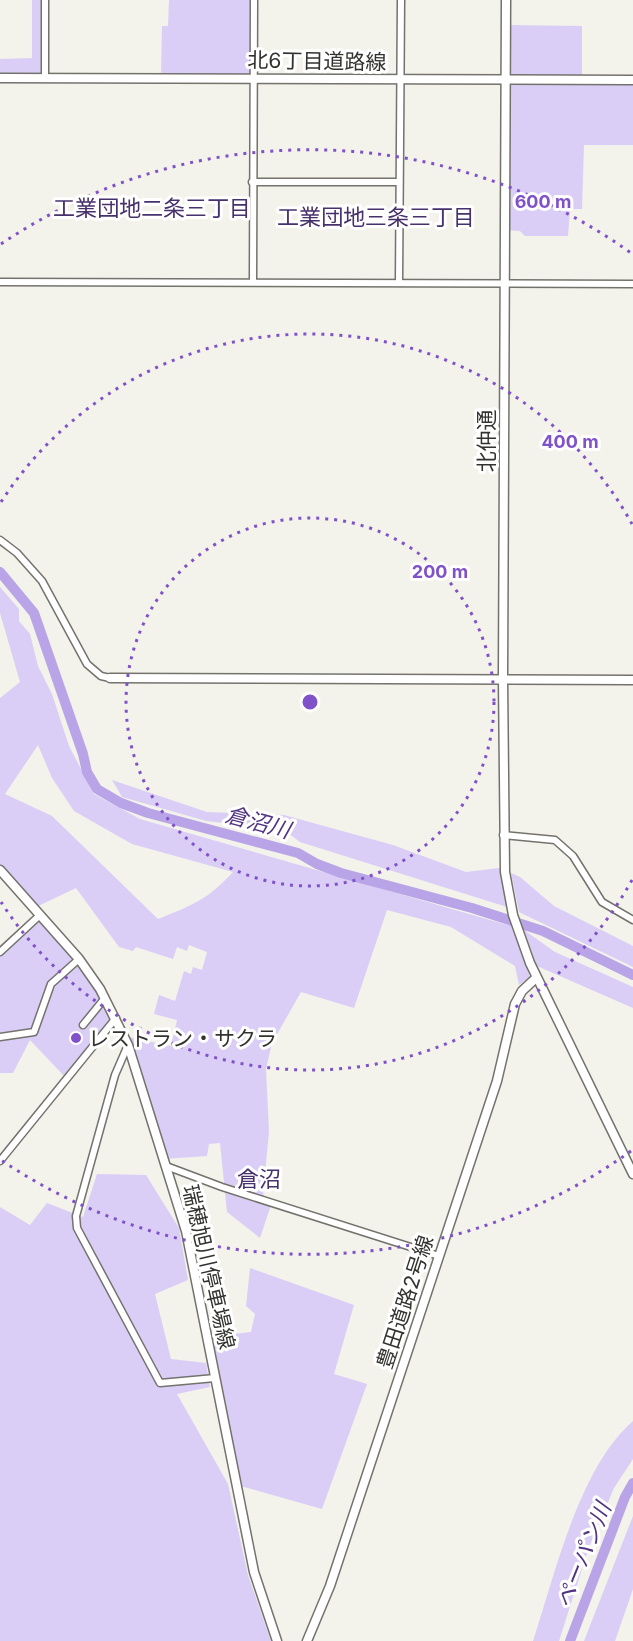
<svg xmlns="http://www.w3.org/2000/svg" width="633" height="1641" viewBox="0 0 633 1641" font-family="Inter,'Noto Sans JP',sans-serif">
<rect width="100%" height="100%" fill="#f3f2eb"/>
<!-- green -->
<g fill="#dacef7" fill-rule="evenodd">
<path d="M32,0H42V74H0V59L32,58Z"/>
<path d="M169,0H254V78H161L162,26H168Z"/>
<path d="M506,25L582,26V80H633V145H584L582,209H570L568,236H525L520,231L505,230Z"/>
<path d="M0,587L19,609V621L30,634L38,666L52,694L69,746L94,794L140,819L511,926L530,977L519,985L515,966L451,927L387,910L354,1008L301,992L272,1043L266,1069L269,1132L263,1194L271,1205L260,1238L227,1212L220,1143L209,1144L207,1156L164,1159L124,1036L171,1046L177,1020L154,1014L159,995L175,1001L184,971L191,974L193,967L202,970L207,952L189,945L187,951L177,947L173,959L136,947L133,951L119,947L76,888L34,908L0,870V698L20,682L0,613ZM38,745L52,778L74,811L132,844L233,872C207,900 193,905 158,919L52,816L5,794Z"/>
<path d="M112,780L207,812L284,815L393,845L466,872L499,868L503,869L507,907L300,842L284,830L206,821L122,797Z"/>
<path d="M511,873L520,877L554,906L633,946V967L519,912Z"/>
<path d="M40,915L79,959L116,1017L66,1078L30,1040L13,1073H0V952Z"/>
<path d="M524,930L555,952L633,987V1008L537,966Z"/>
<path d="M97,1174L146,1175L179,1228L188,1280L155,1294L171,1359L206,1363L210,1387L177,1394L228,1484L248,1575L271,1641H0V1207L30,1225L47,1203L83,1217Z"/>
<path d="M250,1268L354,1305L334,1374L367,1384L322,1509L237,1485L207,1337L251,1332L255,1314L246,1306Z"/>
<path d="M633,1421V1459L614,1488L589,1547L559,1641H533C555,1574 579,1468 633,1421Z"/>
<path d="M633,1516V1589L615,1641H584Z"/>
</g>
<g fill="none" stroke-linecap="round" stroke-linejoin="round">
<!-- river -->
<g stroke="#b8a4e7" stroke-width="10">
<path d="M0,572L34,613L83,754L87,772L97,789L121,803L148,813L298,853L317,864L341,873L472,908L543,931L633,975"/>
<path d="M570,1641L625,1497L633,1483"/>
</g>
<!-- street casing -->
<g stroke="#73726c" stroke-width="9">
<g id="street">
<path d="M45,78V0"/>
<path d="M252,182H399"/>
<path d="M0,282L633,284"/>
<path d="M253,282L254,0"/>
<path d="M399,282L401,0"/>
<path d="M0,540L17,553L42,581L87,664L101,676L110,678"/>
<path d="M503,835L555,840L573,856L602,902L633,920"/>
<path d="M0,952L40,915"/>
<path d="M83,1025L105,998"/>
<path d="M0,1037L34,1032L51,984L79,959"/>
<path d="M128,1045L115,1075L76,1216L77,1228L160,1383L215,1378"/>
<path d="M0,1161L116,1018"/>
<path d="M166,1166L222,1187L439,1256"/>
</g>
</g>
<!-- secondary casing -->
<g stroke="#73726c" stroke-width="11">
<g id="secondary">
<path d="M506,0L503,679L505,872L513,915L530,963L633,1174"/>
<path d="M0,78L633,80"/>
<path d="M110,678L633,680"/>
<path d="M0,870L79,959L100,989L128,1045L186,1231L254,1572L277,1641"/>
<path d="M307,1641L330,1586L497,1081L515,1004L522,991L536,978"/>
</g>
</g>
<!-- street -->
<use href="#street" stroke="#fff" stroke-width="6"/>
<!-- secondary -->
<use href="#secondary" stroke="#fff" stroke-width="8"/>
</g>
<!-- distance rings -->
<g fill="none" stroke="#8052ca" stroke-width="3" stroke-dasharray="3 6">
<circle cx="310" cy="702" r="184"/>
<path d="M632 880A368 368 0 0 1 1 902M1 502A368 368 0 0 1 632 524"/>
<path d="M631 1151A552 552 0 0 1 1 1160M1 244A552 552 0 0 1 631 253"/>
</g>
<!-- markers -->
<circle fill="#8052ca" stroke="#fff" stroke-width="2" cx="76" cy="1038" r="6"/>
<g text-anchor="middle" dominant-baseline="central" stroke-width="6" stroke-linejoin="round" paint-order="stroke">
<!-- street labels -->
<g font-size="21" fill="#32322f" stroke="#fff">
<text transform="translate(317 61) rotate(1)">北6丁目道路線</text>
<text transform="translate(486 441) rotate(-90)">北仲通</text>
<text transform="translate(209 1267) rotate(77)">瑞穂旭川停車場線</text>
<text transform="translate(405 1302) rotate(-72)">豊田道路2号線</text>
</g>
<!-- poi labels -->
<g font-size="21" fill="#32322f" stroke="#fff" text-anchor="start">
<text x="88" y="1038">レストラン・サクラ</text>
</g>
<!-- neighbourhood labels -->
<g font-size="22" fill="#46316c" stroke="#fff">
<text x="152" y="208">工業団地二条三丁目</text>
<text x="376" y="217">工業団地三条三丁目</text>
<text x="259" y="1179">倉沼</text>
</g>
<!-- water labels -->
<g font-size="22" font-style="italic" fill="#513382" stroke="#fff">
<text transform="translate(258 822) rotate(15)">倉沼川</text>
<text transform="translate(583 1555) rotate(-68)">ペーパン川</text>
</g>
</g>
<circle cx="310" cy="702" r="9" fill="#8052ca" stroke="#fff" stroke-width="3"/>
<g font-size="18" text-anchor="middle" font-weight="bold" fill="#8052ca" stroke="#fff" stroke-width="6" stroke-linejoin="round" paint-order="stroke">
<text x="543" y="208">600 m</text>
<text x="570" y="448">400 m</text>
<text x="440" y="578">200 m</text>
</g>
</svg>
